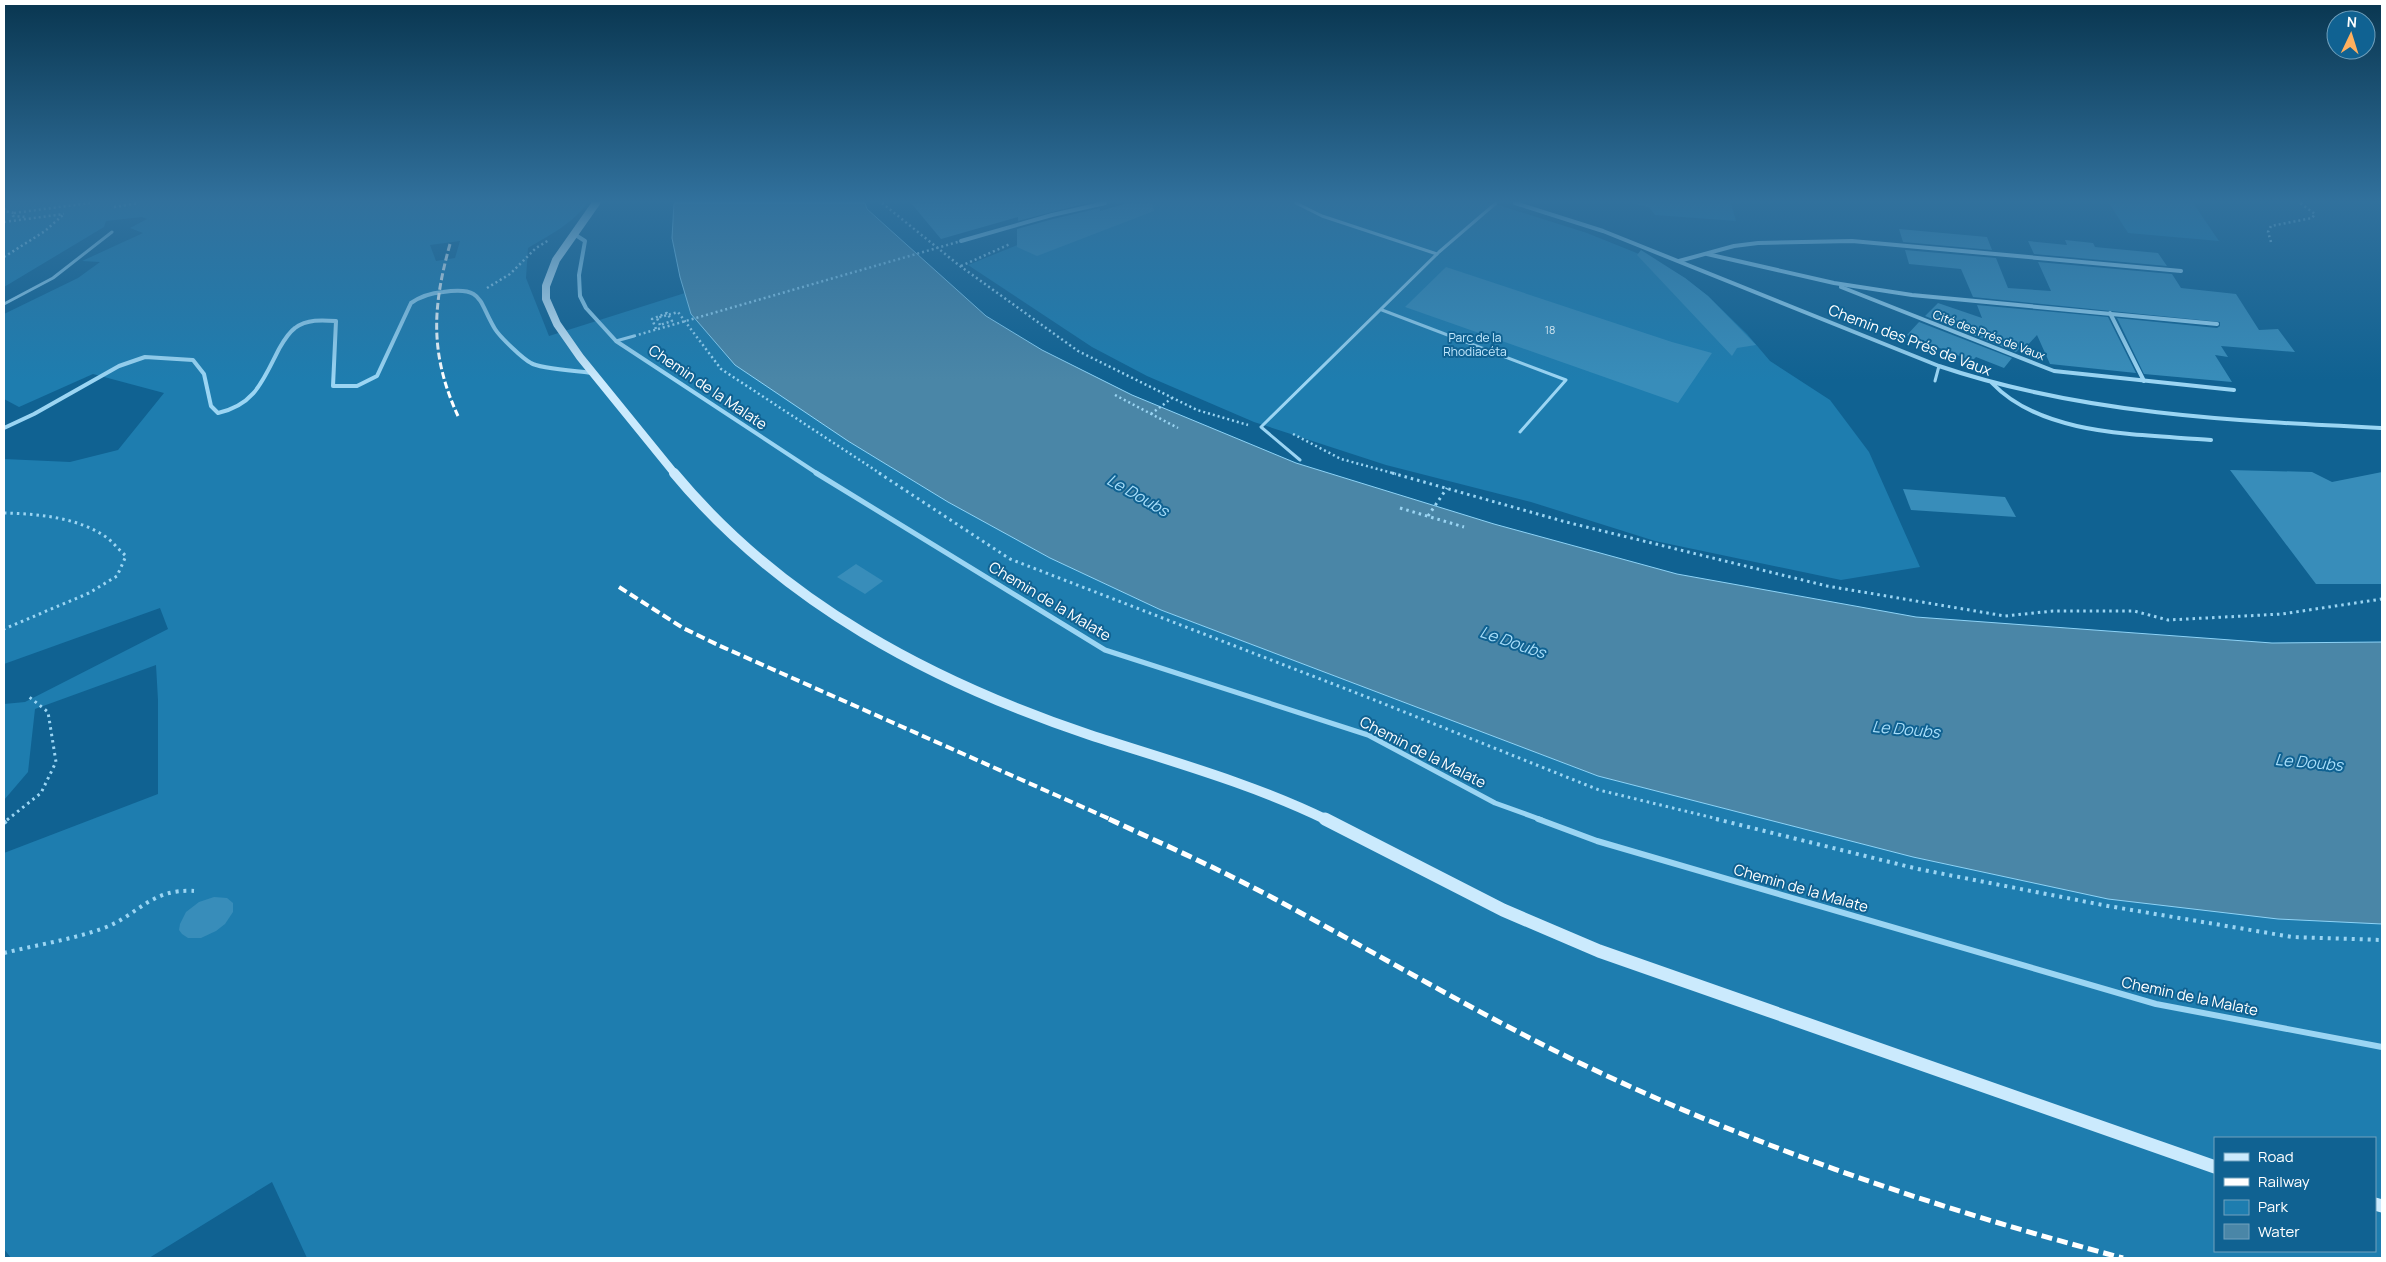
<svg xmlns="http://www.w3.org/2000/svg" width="2386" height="1262" viewBox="0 0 2386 1262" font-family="Manrope,sans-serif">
<rect width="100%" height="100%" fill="#106292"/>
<!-- green -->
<g fill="#1e7daf" fill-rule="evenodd">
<path d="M4,203H587C574,223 548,236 528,248L526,278L549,336L685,293L691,314L848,441L948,502L1050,558L1161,610L1598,776L2382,910V1258H307L272,1182L149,1258H11L4,1249V853L158,794V700L156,665L35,709L28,772L4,800V704L25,702L168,629L160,608L4,664V459L70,462L118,450L164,393L93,374L19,407L4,399V314L78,278L100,262L82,261L143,233L130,228L147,219L142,217L106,221L104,227L4,287ZM460,241L455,258L436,261L430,245ZM2215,1138H2375V1251H2215Z"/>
<path d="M1128,203H1492L1587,233L1654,260L1685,278L1708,296L1747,334L1770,361L1830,400L1869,452L1920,567L1841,580L1655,541L1531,502L1386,465L1254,422L1147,376L1092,347L968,265L1099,212Z"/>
<path d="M1630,203H1731L1736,221L1655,215L1649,207Z"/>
<path d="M2109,203H2193L2219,241L2128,233Z"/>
</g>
<!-- water -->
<path fill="#4a86a7" stroke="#8dd3f7" d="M674,203H865L867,209L986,316L1042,350L1132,395L1296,463L1494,524L1677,574L1916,617L2272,643L2382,642V924L2278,919L2108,899L1913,857L1598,776L1161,610L1050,558L948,502L848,441L735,365L691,314L680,277L672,238Z"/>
<!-- building -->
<g fill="#388dba">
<path d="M911,203H1087L1018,221V217L941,239Z"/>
<path d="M1128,203H1152L1154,211L1037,256L1017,247V229L1053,219L1100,208V211Z"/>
<path d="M1899,229L1987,237L1992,250L1903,242Z"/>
<path d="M2065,240L2093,243L2095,247L2158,253L2167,266L2034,254L2028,241L2067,245Z"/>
<path d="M1641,250L1685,278L1708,296L1756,345L1737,348L1732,356L1637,255Z"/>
<path d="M1905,250L1996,258L2008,288L2051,291L2038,262L2172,274L2181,288L2236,294L2259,330L2278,329L2295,352L2221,346L2228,357L2215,355L2232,382L2144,374L2117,318L2217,328L2220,326V322L1973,297L1961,269L1909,264Z"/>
<path d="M1446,267L1672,342L1712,353L1678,403L1405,307Z"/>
<path d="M1938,303L1982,318L1977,305L2108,317L2136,373L2050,364L2037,335L2024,349L2020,348L2016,352L1925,316Z"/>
<path d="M1919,322L2012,358L2004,368L1976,357L1972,361L1907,335Z"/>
<path d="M2230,470L2312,472L2332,482L2382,472V584H2316Z"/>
<path d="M1903,489L2005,497L2016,517L1911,510Z"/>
<path d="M856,564L883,581L865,594L837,577Z"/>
<path d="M214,897L227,898L233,903V912L225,924L216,931L201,938H188L182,934L179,930L180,924L186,912L199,902Z"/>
</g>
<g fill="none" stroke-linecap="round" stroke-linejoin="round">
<!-- path-far2 -->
<g stroke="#9bd5f3" stroke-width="2.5" stroke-dasharray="2 3" stroke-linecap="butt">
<path d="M4,203L5,211L14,213L13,216L27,217"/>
<path d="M882,203L960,266L1078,351L1197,410L1248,425"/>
<path d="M114,207L139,203"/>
<path d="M14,213L90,203"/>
<path d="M4,222L64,214"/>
<path d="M2271,242L2268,232L2271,226L2312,218L2315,214L2300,203"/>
<path d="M4,257L45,231L64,214"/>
<path d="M961,266L1010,244"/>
<path d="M487,288L510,274L536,248L549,240"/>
<path d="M660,325L657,318L678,312L721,369L881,474"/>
<path d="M1115,395L1178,428"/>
<path d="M1151,414L1172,398"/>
<path d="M1293,434L1341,459L1396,474"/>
</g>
<!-- path-far1 -->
<g stroke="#9bd5f3" stroke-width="3" stroke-dasharray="2.5 4" stroke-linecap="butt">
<path d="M879,473L1010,559L1372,699L1599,790L1722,820"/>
<path d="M1392,473L1566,522L1827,586L2005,616L2053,611H2134L2168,620L2282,614L2382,599"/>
<path d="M1400,508L1464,527"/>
<path d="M4,513C38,514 77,517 106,537C113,542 119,550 126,556L117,576L89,593L4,629"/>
<path d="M1428,516L1447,488"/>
<path d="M7,820L41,793L56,762L48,712L28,696"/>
</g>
<!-- path -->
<g stroke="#9bd5f3" stroke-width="4" stroke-dasharray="3 5" stroke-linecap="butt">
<path d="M1716,819L1918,869L2108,906L2292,937L2382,940"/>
<path d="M4,823L9,819"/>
<path d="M4,953C36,945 70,940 101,929C137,917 150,888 194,891"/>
</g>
<!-- service -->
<g stroke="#9bd5f3" stroke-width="3">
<path d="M4,304L53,278L112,232"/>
<path d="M1935,381L1939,366"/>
<path d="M1300,460L1261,427L1439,252L1496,203"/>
</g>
<!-- pedestrian -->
<g stroke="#9bd5f3" stroke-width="3">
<path d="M1296,203L1322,216L1437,254"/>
<path d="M1382,310L1566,380L1520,432"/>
<path d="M616,341L634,336"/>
</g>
<!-- minor-far2 -->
<g stroke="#9bd5f3" stroke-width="4">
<path d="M1515,203L1603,231L1939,366C2081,414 2233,421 2382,428"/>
<path d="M574,234L585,241L579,275L580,296L586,308L616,341L818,474"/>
<path d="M961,241L1052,215L1105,203"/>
<path d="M1707,254L1834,283L1912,295L2217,324"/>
<path d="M1679,261L1734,246L1758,243L1852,241L2181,271"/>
<path d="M1841,287L2054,371L2234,390"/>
<path d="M2110,313L2144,381"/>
<path d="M1992,383C2043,437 2142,434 2211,440"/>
<path d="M4,428L34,414L119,366L145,357L193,360L204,374L211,406L218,413C255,405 263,380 279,349C283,342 288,333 295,328C307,319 322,320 336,321L333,386H357L377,376L411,303C421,296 431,293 443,292C484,286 478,301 495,329C500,337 523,359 531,363C540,369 579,371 592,373"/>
</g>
<!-- minor-far1 -->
<path stroke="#9bd5f3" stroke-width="5" d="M816,473L1105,650L1368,735L1495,803L1542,820"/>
<!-- minor -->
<path stroke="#9bd5f3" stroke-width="6" d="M1538,819L1597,841L2156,1004L2382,1047"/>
<!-- secondary-far2 -->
<path stroke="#cbeafd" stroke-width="8" d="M596,203L556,260L546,286V299L557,324L580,357L675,474"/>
<!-- secondary-far1 -->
<path stroke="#cbeafd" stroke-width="10" d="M674,473C782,603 932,682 1090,735C1170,761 1251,783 1327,820"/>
<!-- secondary -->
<g stroke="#cbeafd" stroke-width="13">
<path d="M1325,819L1503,910L1599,951L2215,1167"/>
<path d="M2375,1204L2382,1206"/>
</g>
<!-- rail-far2 -->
<path stroke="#fff" stroke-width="3" stroke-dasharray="7 3" stroke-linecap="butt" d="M450,244C432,308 430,355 458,416"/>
<!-- rail-far1 -->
<path stroke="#fff" stroke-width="4" stroke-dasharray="9 4" stroke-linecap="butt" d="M619,587L683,628L718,645L1112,820"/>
<!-- rail -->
<path stroke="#fff" stroke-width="5" stroke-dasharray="11 5" stroke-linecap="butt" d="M1109,819C1165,845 1221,870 1275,899C1378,954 1478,1014 1584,1065C1757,1148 1938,1209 2123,1258"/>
<!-- path-bridge -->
<g stroke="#9bd5f3" stroke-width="2.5" stroke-dasharray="2 3" stroke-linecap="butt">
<path d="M656,329L652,319L667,313L672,321L660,325"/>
<path d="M634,336L961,241"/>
</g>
</g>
<!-- sky -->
<linearGradient id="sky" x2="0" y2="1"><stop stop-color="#093650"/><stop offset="0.53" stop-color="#31719d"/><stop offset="1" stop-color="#31719d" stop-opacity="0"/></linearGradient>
<rect width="2386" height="380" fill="url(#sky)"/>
<g text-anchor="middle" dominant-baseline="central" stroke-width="4" stroke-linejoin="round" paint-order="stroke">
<!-- far-number labels -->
<g font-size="11" fill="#cde2ee">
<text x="1550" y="329">18</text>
</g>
<!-- far-street labels -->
<g font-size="12" fill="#fff" stroke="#106292">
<text transform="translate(1989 335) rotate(21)">Cité des Prés de Vaux</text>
</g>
<!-- far-park labels -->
<g font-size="12" fill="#c3e9fe" stroke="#106292">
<text x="1475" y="337">Parc de la<tspan x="1475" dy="14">Rhodiacéta</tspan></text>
</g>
<!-- street labels -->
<g font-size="15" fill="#fff" stroke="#106292">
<text transform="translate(1910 340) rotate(21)">Chemin des Prés de Vaux</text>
<text transform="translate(708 387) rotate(34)">Chemin de la Malate</text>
<text transform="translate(1050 601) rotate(31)">Chemin de la Malate</text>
<text transform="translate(1423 752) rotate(27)">Chemin de la Malate</text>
<text transform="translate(1801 888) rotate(16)">Chemin de la Malate</text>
<text transform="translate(2190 996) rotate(12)">Chemin de la Malate</text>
</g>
<!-- water labels -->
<g font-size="16" font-style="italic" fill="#a7defa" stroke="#106292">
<text transform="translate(1138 495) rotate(30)">Le Doubs</text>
<text transform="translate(1513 642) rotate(19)">Le Doubs</text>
<text transform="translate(1906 729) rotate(5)">Le Doubs</text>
<text transform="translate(2309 762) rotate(5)">Le Doubs</text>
</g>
</g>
<!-- border -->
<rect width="2386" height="1262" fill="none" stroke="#ffffff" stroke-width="10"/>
<!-- legend -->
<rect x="2214" y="1137" width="162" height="115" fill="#106292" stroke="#70a1be"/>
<rect x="2224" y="1153" width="25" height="8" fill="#cbeafd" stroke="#70a1be"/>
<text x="2258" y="1162" font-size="15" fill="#ffffff">Road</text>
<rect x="2224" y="1178" width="25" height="8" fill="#ffffff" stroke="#70a1be"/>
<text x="2258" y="1187" font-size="15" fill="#ffffff">Railway</text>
<rect x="2224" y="1200" width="25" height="15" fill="#1e7daf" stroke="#70a1be"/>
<text x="2258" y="1212" font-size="15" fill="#ffffff">Park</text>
<rect x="2224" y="1224" width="25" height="15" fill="#4a86a7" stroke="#70a1be"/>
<text x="2258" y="1237" font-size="15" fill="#ffffff">Water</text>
<!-- north arrow -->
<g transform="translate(2351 35) rotate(4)"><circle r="24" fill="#106292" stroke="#70a1be"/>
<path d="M0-4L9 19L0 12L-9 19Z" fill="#ffb05e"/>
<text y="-8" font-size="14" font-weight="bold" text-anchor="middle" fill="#ffffff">N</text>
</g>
</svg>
